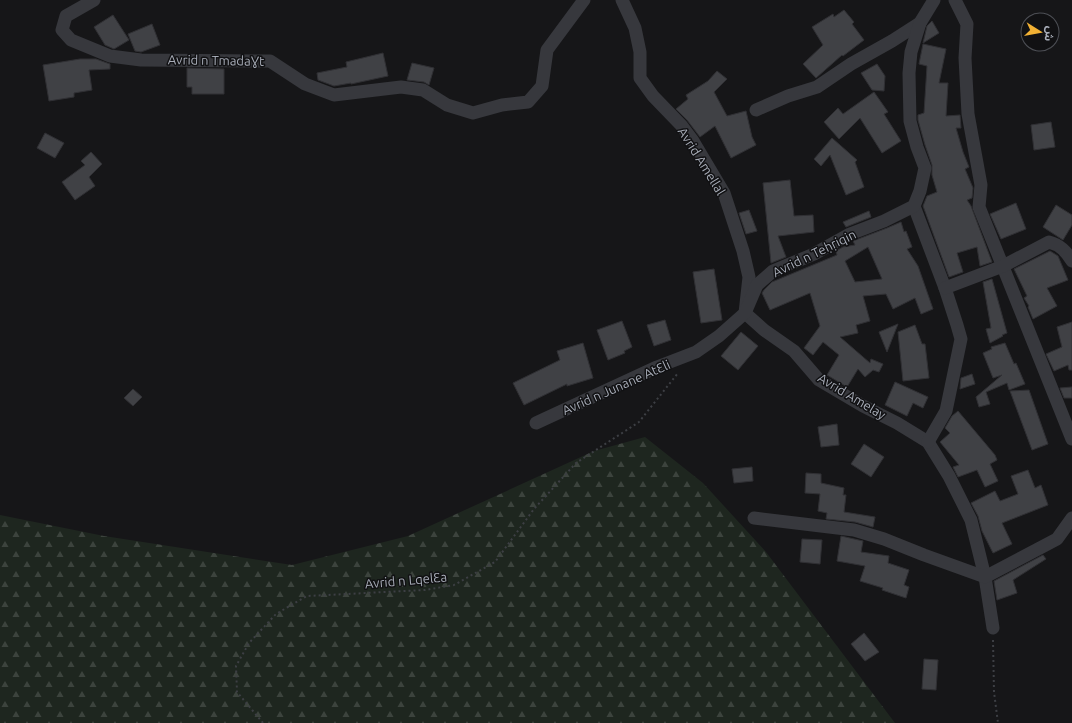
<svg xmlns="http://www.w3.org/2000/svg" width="1072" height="723" viewBox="0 0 1072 723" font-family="Ubuntu,'Noto Sans Arabic',sans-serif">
<defs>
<pattern id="forest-firs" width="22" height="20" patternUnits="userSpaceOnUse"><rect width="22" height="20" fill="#1e261f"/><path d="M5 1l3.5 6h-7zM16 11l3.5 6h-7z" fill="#3c433d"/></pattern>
</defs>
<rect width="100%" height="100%" fill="#161618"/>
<!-- forest -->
<path fill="url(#forest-firs)" d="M645,437L703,483L766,552L895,723H0V515L104,536L292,565L408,536L594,451Z"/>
<!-- building -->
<g fill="#404145" stroke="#303034" fill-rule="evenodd">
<path d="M844,10L854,22L852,24L864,40L843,56L842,55L816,78L803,64L823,45L812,27L833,14L834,17Z"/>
<path d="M113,15L129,40L114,49L105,45L94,27Z"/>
<path d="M932,21L939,33L923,43L927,26Z"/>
<path d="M152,24L160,45L141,52L135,51L128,34Z"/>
<path d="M923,44L946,49L939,83H948L946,116L960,115L961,128H956L963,152L969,167L965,169L973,188L972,198L967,200L971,206L992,262L980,266L977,247L957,253L963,272L949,277L923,206L927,196L937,192L932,175V165L925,145L918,120V115L924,113L927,66L919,64Z"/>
<path d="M383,53L388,76L351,84V83L334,86L318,80L317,73L347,67L346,62Z"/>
<path d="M80,59H96L110,64V69L89,70L92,90L74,93V97L49,101L43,65Z"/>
<path d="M412,63L434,68L429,85L424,82L407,80Z"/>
<path d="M877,64L885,76L884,91L872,90L861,73Z"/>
<path d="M187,68L224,69V94H192V87H187Z"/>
<path d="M717,71L727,79L714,92L727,116L746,111L752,137L756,145L731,158L715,126L700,137L687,120L676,109L688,99L686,95L708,81Z"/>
<path d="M874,92L888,112L884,114L901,141L882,153L860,118L839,139L824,122L838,108L843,114Z"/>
<path d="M1051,122L1055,147L1034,150L1031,125Z"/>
<path d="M45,133L64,143L55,158L37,148Z"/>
<path d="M832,138L857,160L855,162L864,187L846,195L830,155L821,166L814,159Z"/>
<path d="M91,152L102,164L89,177L95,186L75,200L62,182L85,165L81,161Z"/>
<path d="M790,180L794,216L813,215L814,232L778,236L786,257L771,263L763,183Z"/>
<path d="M1016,203L1026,229L1001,239L990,214Z"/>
<path d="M1056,205L1072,215V225L1063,240L1043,227Z"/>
<path d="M749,210L757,231L746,234L739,213Z"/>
<path d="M869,211L871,217L846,227L843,222Z"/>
<path d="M901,222L904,232L906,231L912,247L907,249L918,266L933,309L921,314L915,298L893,309L886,294L863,296L870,321L856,325L858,333L840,337L870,363L871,359L883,364L879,372L873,370L865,377L858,369L847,387L827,375L839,355L823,342L813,355L804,348L820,326L810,293L770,310L762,293L764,290L772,282L837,255L836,251L843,247L855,245L853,241L887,228ZM868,247L882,279L855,282L845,261Z"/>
<path d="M1050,251L1058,256L1068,280L1047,288L1057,306L1033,319L1028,307L1029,306L1024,298L1027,296L1014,269Z"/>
<path d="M714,269L722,320L701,323L693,272Z"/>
<path d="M992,279L1007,333L1002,335L1003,336L990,343L986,329L991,328L983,282Z"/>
<path d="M665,320L671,340L654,346L647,325Z"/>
<path d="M622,321L632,347L624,351L625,353L608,360L597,330Z"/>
<path d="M1072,322V370H1069L1068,365L1054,371L1046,354L1062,347L1057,327Z"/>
<path d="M898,324L887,352L879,332Z"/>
<path d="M915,325L922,344H925L929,378L903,381L898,332Z"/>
<path d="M741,332L758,346L738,370L721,356Z"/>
<path d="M583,343L593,378L567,386V384L524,405L513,383L560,360L557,351Z"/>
<path d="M1005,343L1014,364L1016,363L1025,384L1009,390L1007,383L986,392L990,404L979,407L976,397L1002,375L993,378L983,353L992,349L991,347Z"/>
<path d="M972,374L975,384L960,389L961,378Z"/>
<path d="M895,382L928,397L923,408L913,403L907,416L885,405Z"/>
<path d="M1072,387V398H1064L1060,388Z"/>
<path d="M133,389L142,397L133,406L124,398Z"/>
<path d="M1029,390L1048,444L1032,450L1010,391Z"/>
<path d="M958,411L995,455L997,460L990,464L998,481L985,487L977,470L958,477L953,467L959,465L940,442L950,433L945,428L952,416Z"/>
<path d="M837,424L839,445L821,447L818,427Z"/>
<path d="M864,444L884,457L871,477L851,464Z"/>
<path d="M752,467L753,481L734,483L732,469Z"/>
<path d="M1028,470L1035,488L1041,485L1048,505L1002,523L1012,544L993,553L982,531L978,516L971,503L995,491L1000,501L1018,494L1011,476Z"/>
<path d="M806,473L821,474V483L844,488L843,495H846L844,512L875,517L873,527L855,522L826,519L827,513L818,511L820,494L805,493Z"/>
<path d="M841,536L863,541L861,552L889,556L888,563L909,570L904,585L909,587L906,598L882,590L883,588L860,581L865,566L837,561Z"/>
<path d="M802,539L822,540L820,564L800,562Z"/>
<path d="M1043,555L1046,559L1013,580L1017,593L997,600L994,581Z"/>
<path d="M864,633L879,652L865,661L851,644Z"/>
<path d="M924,659L938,660L936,690L922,689Z"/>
</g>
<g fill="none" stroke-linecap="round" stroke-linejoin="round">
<!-- path -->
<g stroke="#3d3f44" stroke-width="2" stroke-dasharray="2 3" stroke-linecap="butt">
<path d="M993,640L994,692L998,723"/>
<path d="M263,723L237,692L236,666L249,643L276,614L307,596L425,590L454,585L495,562L534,509L576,463L639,422L678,373"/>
</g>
<!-- minor -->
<g stroke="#37383d" stroke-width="13">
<path d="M94,0L66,16L62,30L71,40L110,56L141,60L270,61L305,84L334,95L401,87L423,90L447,105L473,113L502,105L528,102L542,86L547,50L584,0"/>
<path d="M622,0L635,28L640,52V78L653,96L681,125L693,141L724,193L743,251L749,277L745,313L764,330L794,351L819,380L863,406L897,423L928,442L949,476L971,520L985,577L993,628"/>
<path d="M955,0L967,24L965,58L968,114L981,185L979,207L1072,439"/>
<path d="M756,110L788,96L817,87L851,64L892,41L920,23"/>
<path d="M914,206L945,288L957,325L961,339L946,411L928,442"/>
<path d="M945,288L1003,266L1049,242C1060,245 1066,251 1072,261"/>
<path d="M536,423L657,367L696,352L719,336L745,313L757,285L773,271L814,254L850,234L884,221L914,206L920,191L925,168L917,147L910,121L909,73L911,52L920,23L934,0"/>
<path d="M754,518L854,530L884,539L924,555L985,577L1057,539L1072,518"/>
</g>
</g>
<g text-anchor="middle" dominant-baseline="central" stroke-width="3" stroke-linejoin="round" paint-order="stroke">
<!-- street labels -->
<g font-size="13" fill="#a8adb8" stroke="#111113">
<text transform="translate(216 60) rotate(1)">Avrid n Tmadaɣt</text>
<text transform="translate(702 161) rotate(58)">Avrid Amellal</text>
<text transform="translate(814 253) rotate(-26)">Avrid n Teḥṛiqin</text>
<text transform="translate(616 387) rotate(-24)">Avrid n Junane Atɛli</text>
<text transform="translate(852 396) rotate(31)">Avrid Amelay</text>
<text transform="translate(406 580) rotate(-5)">Avrid n Lqelɛa</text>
</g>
</g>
<!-- north arrow -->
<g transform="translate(1040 32) rotate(101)"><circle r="19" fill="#111113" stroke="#4d4f55"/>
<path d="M0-3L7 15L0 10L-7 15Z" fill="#f2b134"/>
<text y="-6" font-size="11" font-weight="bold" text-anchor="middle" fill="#a8adb8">ش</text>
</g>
</svg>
